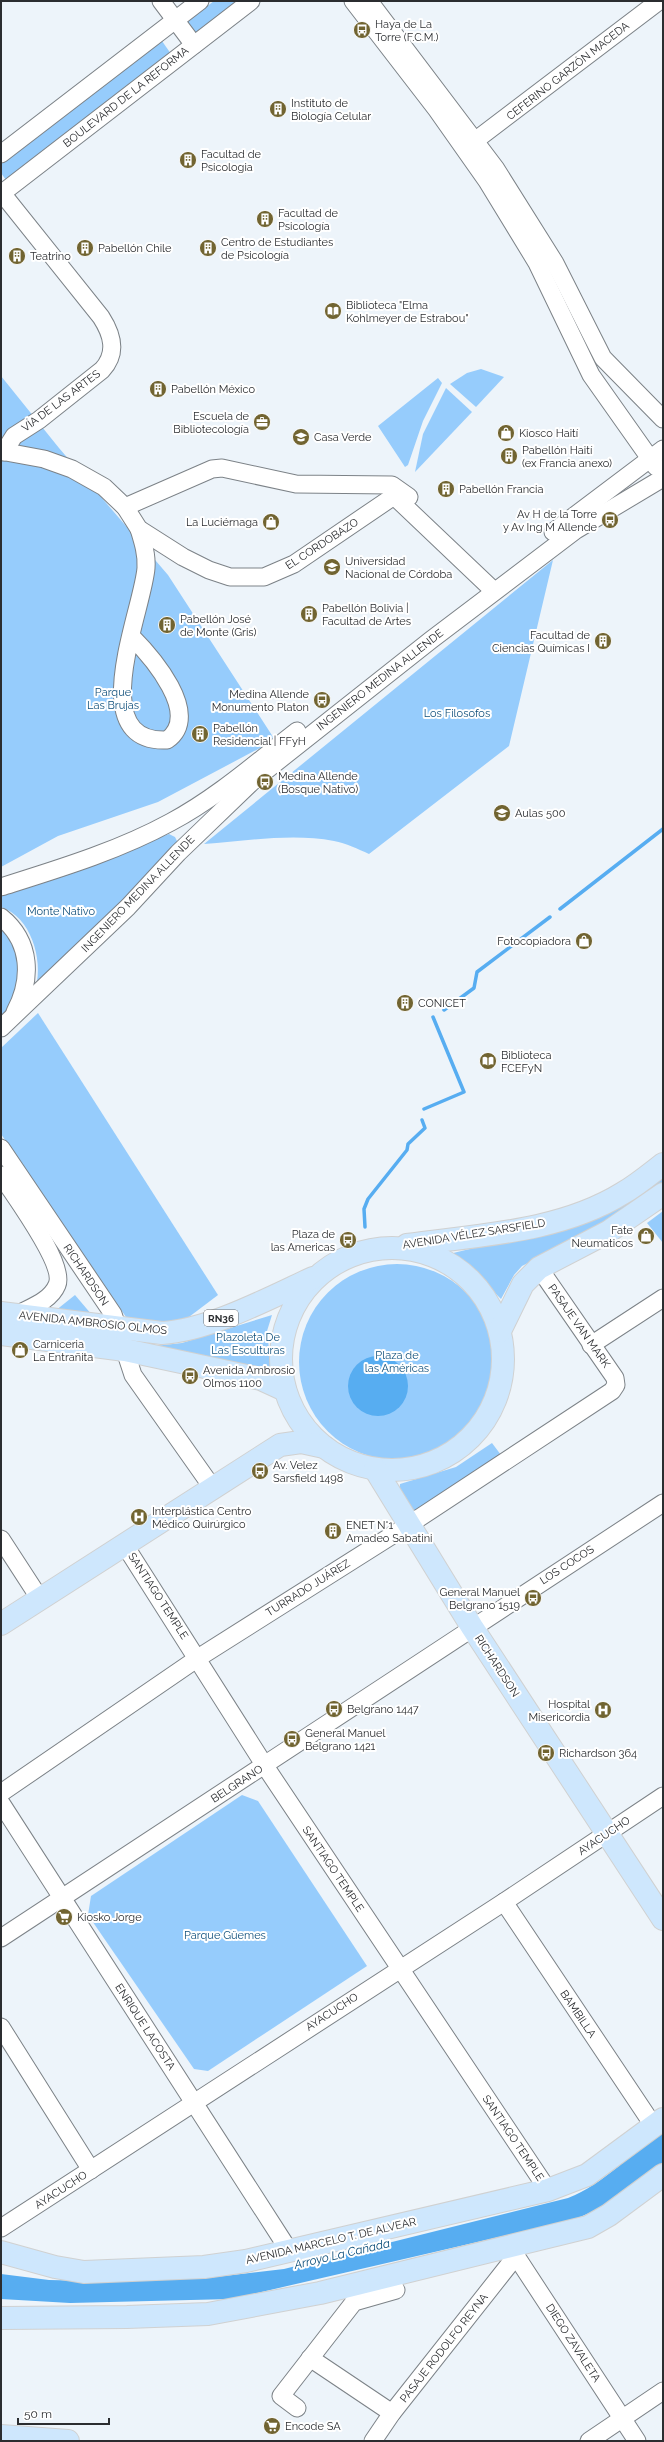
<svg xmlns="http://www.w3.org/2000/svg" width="664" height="2442" viewBox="0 0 664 2442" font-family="Raleway,sans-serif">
<rect width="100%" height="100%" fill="#edf4fa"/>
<!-- green -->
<g fill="#96ccfc">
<path d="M214,1H241L195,36L185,23Z"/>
<path d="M162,41L171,54L6,180L1,173V163Z"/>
<path d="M481,369L504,377L476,407L450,384L467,373Z"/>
<path d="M1,376L59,448L168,575L275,740L158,802L58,836L1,867Z"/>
<path d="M438,378L442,383L423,421L408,465L405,467L378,426Z"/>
<path d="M446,388L472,412L415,472L423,434Z"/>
<path d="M553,560L509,746L369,854C358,849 346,843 334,841C292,833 246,841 204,844Z"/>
<path d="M169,834L175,837L178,843L176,848L36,987C43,959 31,917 1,907V895Z"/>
<path d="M1,928C20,951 25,975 11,1002C8,1008 6,1013 1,1018Z"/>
<path d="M38,1013L218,1295L181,1323H161L126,1317L1,1134V1048Z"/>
<path d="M663,1175V1189L640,1207L522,1266L514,1275L501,1299L475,1273L445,1255L478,1247Z"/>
<path d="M663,1211V1243L647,1223Z"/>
<circle cx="397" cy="1362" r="98"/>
<path d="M75,1295L92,1315L55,1311Z"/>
<path d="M272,1315L267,1331L271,1368L153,1351L154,1346L182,1343Z"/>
<path d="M492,1443L501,1455L416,1511L410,1509L399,1495L400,1484L456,1467Z"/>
<path d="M242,1795L258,1801L367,1966L208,2071L194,2069L88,1915L91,1896Z"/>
</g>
<!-- water -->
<g fill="#57adf1">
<circle cx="378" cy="1386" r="30"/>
<path d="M663,2129V2162L601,2208L573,2220L231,2299L70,2303L1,2299V2274L49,2280L91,2281L207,2278L284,2269L568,2198C604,2184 633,2152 663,2129Z"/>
</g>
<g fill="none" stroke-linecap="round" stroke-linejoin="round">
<!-- stream -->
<g stroke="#57adf1" stroke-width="3.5">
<path d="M560,909L663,829"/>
<path d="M444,1010L474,988L477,972L550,917"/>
<path d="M424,1109L464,1092L433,1017"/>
<path d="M365,1227L364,1209L368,1199L407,1150L408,1144L425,1128L422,1120"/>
</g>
<!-- minor casing -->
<g stroke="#7c8287" stroke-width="19">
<g id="minor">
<path d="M161,1L194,45"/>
<path d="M353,1L437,110L487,181L537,263L591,375L656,467"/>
<path d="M369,1L496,169L555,263L603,358L663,419"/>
<path d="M476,140L659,1"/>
<path d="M1,154L200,1"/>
<path d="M1,192L101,317C112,334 118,353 102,370L39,420L14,436L4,452"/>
<path d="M1,194L251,1"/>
<path d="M1,451L44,459L72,469L104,487L125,507L139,529L183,557L209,570L230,577H264L294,564L394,496L494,591"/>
<path d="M125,507L212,469L222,468L296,484L392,485L409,497"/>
<path d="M553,532L663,449"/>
<path d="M131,636C151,656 203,715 167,740C83,744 143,610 146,568C147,555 143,542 139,529"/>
<path d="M1,887C58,869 118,851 171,822C216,798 257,762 297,731"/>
<path d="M1,917C32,942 32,980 15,1012"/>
<path d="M1,1028L128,907L178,853L254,780L431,640L576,530L663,478"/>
<path d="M1,1148L113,1314L133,1375L212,1487"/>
<path d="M1,1175C14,1196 66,1264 57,1285C50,1302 28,1308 13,1317"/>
<path d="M591,1345L663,1298"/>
<path d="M1,1539L40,1599"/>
<path d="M124,1544L265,1766L548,2190"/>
<path d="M1,1793L198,1658L410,1524L612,1391L616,1385L615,1378L539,1268"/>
<path d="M1,1803L290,2252"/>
<path d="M504,1902L653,2125"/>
<path d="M1,1938L663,1503"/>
<path d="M1,2027L91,2170"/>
<path d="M1,2228L504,1902L663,1796"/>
<path d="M511,2244L516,2256L637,2441"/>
<path d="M310,2358L392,2413"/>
<path d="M297,2408L281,2396L354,2302L396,2290"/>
<path d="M373,2441L392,2413L516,2256"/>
<path d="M589,2441L663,2391"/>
</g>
</g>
<!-- major casing -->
<g stroke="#d0d1d1" stroke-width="24">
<g id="major">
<path d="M407,1245C479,1235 560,1232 623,1193C637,1185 650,1174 663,1164"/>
<circle cx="392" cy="1359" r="111"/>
<path d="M1,1313L162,1333C210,1330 269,1298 313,1278"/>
<path d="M500,1331L523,1284L539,1268L608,1232L663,1194"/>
<path d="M1,1334L125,1350L261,1379L285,1390"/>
<path d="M375,1469L472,1627L663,1919"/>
<path d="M1,1624L280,1445L301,1442L324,1447"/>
<path d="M1,2252L55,2267L84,2272L204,2267L246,2261L548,2190L587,2175L663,2119"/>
<path d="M1,2318L127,2317L208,2314L320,2293L588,2227L609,2215L663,2175"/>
<path d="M1,2436L68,2441"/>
</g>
</g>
<!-- minor -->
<use href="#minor" stroke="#fff" stroke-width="17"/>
<!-- major -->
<use href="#major" stroke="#cee7fd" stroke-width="22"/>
</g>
<!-- icons -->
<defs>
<g id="bus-disc" transform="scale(0.9)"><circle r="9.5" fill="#716431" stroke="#fff"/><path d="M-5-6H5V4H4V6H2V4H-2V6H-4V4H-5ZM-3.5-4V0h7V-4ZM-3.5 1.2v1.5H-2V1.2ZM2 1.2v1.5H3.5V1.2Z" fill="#fff"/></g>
<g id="building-disc" transform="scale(0.9)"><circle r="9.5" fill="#716431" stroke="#fff"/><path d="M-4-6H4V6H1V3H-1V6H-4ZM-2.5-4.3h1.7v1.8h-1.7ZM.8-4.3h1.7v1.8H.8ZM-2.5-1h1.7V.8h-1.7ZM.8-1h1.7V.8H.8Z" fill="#fff"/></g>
<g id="library-disc" transform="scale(0.9)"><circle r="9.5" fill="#716431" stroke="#fff"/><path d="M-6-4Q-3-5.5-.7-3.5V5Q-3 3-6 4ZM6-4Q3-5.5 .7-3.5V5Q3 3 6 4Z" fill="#fff"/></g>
<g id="office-disc" transform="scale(0.9)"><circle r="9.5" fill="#716431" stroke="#fff"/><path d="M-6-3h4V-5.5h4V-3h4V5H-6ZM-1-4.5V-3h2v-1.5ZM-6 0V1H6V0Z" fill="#fff"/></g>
<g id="shop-disc" transform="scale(0.9)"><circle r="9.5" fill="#716431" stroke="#fff"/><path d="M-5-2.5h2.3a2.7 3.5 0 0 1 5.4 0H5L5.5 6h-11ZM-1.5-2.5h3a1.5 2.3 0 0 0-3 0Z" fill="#fff"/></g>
<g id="university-disc" transform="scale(0.9)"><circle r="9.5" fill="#716431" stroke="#fff"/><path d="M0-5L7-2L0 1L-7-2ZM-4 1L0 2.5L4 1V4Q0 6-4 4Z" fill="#fff"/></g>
<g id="hospital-disc" transform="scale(0.9)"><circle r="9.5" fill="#716431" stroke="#fff"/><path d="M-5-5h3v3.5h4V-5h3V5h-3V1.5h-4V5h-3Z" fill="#fff"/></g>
<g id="supermarket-disc" transform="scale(0.9)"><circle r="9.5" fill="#716431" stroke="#fff"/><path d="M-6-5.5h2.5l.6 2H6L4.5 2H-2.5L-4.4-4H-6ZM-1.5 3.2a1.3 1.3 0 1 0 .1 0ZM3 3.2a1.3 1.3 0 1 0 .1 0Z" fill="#fff"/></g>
</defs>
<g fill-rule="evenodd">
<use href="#bus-disc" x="362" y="30"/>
<use href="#building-disc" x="278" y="109"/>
<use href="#building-disc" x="188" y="160"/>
<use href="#building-disc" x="265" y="219"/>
<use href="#building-disc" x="85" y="248"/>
<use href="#building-disc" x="208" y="248"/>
<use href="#building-disc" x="17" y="256"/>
<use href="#library-disc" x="333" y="311"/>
<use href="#building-disc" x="158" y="389"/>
<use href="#office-disc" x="262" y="422"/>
<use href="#shop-disc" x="506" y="433"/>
<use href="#university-disc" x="301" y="437"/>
<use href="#building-disc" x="509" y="456"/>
<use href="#building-disc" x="446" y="489"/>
<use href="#bus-disc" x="610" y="520"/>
<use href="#shop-disc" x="271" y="522"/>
<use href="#university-disc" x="332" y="567"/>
<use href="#building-disc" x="309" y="614"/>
<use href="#building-disc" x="167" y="625"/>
<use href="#building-disc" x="603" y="641"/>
<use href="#bus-disc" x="322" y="700"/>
<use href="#building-disc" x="200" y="734"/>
<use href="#bus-disc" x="265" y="782"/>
<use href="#university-disc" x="502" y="813"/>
<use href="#shop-disc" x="584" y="941"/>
<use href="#building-disc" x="405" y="1003"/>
<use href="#library-disc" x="488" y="1061"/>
<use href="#shop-disc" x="646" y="1236"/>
<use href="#bus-disc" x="348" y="1240"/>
<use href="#shop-disc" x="20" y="1350"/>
<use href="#bus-disc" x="190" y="1376"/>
<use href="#bus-disc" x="260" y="1471"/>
<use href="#hospital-disc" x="139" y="1517"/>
<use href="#building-disc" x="333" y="1531"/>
<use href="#bus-disc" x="533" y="1598"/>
<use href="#bus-disc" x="334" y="1709"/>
<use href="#hospital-disc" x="603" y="1710"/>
<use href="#bus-disc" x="292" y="1739"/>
<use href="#bus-disc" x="546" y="1753"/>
<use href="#supermarket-disc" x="64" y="1917"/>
<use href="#supermarket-disc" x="272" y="2426"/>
</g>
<g text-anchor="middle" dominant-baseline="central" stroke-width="4" stroke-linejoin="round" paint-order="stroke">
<!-- shield labels -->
<rect fill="#fff" stroke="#6b6c6e" stroke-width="1" x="204" y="1310" width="34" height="16" rx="3"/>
<g font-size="10" font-weight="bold" fill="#2b2d30">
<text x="221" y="1318">RN36</text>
</g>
<!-- poi labels -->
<g font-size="11" fill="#2b2d30" stroke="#fff" text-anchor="start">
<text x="375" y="24">Haya de La<tspan x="375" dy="13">Torre (F.C.M.)</tspan></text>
<text x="291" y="103">Instituto de<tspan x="291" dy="13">Biología Celular</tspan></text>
<text x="201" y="154">Facultad de<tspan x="201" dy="13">Psicologia</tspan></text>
<text x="278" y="213">Facultad de<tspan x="278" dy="13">Psicología</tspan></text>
<text x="221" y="242">Centro de Estudiantes<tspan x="221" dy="13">de Psicología</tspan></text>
<text x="98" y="248">Pabellón Chile</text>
<text x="30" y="256">Teatrino</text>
<text x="346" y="305">Biblioteca "Elma<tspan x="346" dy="13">Kohlmeyer de Estrabou"</tspan></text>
<text x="171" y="389">Pabellón México</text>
<text x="249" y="416" text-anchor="end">Escuela de<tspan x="249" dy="13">Bibliotecología</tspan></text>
<text x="519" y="433">Kiosco Haití</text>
<text x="314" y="437">Casa Verde</text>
<text x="522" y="450">Pabellón Haití<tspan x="522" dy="13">(ex Francia anexo)</tspan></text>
<text x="459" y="489">Pabellón Francia</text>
<text x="597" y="514" text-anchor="end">Av H de la Torre<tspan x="597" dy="13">y Av Ing M Allende</tspan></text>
<text x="258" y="522" text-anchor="end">La Luciérnaga</text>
<text x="345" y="561">Universidad<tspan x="345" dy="13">Nacional de Córdoba</tspan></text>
<text x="322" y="608">Pabellón Bolivia |<tspan x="322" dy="13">Facultad de Artes</tspan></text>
<text x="180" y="619">Pabellón José<tspan x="180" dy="13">de Monte (Gris)</tspan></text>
<text x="590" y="635" text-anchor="end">Facultad de<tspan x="590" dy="13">Ciencias Químicas I</tspan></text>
<text x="309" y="694" text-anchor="end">Medina Allende<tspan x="309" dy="13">Monumento Platon</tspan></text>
<text x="213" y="728">Pabellón<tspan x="213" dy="13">Residencial | FFyH</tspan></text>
<text x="278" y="776">Medina Allende<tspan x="278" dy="13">(Bosque Nativo)</tspan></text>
<text x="515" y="813">Aulas 500</text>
<text x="571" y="941" text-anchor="end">Fotocopiadora</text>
<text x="418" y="1003">CONICET</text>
<text x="501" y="1055">Biblioteca<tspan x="501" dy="13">FCEFyN</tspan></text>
<text x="633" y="1230" text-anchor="end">Fate<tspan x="633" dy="13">Neumaticos</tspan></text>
<text x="335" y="1234" text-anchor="end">Plaza de<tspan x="335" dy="13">las Americas</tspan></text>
<text x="33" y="1344">Carniceria<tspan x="33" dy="13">La Entrañita</tspan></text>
<text x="203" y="1370">Avenida Ambrosio<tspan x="203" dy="13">Olmos 1100</tspan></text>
<text x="273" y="1465">Av. Velez<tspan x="273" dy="13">Sarsfield 1498</tspan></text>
<text x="152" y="1511">Interplástica Centro<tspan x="152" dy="13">Médico Quirúrgico</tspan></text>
<text x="346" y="1525">ENET N°1<tspan x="346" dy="13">Amadeo Sabatini</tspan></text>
<text x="520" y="1592" text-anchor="end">General Manuel<tspan x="520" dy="13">Belgrano 1519</tspan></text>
<text x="590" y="1704" text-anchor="end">Hospital<tspan x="590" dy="13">Misericordia</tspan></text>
<text x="347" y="1709">Belgrano 1447</text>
<text x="305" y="1733">General Manuel<tspan x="305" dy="13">Belgrano 1421</tspan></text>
<text x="559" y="1753">Richardson 364</text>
<text x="77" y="1917">Kiosko Jorge</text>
<text x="285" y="2426">Encode SA</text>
</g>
<!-- street labels -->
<g font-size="11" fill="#2b2d30" stroke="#fff">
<text transform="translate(568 71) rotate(-38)">CEFERINO GARZÓN MACEDA</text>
<text transform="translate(126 97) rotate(-38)">BOULEVARD DE LA REFORMA</text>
<text transform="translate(61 401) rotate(-37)">VÍA DE LAS ARTES</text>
<text transform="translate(322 544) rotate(-33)">EL CORDOBAZO</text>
<text transform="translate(380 680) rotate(-38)">INGENIERO MEDINA ALLENDE</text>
<text transform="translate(138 894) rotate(-46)">INGENIERO MEDINA ALLENDE</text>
<text transform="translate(474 1234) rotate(-9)">AVENIDA VÉLEZ SARSFIELD</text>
<text transform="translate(86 1275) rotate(56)">RICHARDSON</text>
<text transform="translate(93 1323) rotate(6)">AVENIDA AMBROSIO OLMOS</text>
<text transform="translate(579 1326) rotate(55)">PASAJE VAN MARK</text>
<text transform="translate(567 1565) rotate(-33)">LOS COCOS</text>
<text transform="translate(308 1588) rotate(-32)">TURRADO JUÁREZ</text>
<text transform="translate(158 1596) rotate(57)">SANTIAGO TEMPLE</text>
<text transform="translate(497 1666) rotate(57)">RICHARDSON</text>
<text transform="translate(237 1784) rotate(-33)">BELGRANO</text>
<text transform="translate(604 1836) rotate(-34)">AYACUCHO</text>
<text transform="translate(333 1869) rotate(56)">SANTIAGO TEMPLE</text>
<text transform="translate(332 2012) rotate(-33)">AYACUCHO</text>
<text transform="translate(578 2014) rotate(56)">BAMBILLA</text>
<text transform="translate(145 2027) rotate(57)">ENRIQUE LACOSTA</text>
<text transform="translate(513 2138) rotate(56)">SANTIAGO TEMPLE</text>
<text transform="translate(61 2190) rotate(-33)">AYACUCHO</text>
<text transform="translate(331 2241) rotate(-13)">AVENIDA MARCELO T. DE ALVEAR</text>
<text transform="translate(573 2343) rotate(57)">DIEGO ZAVALETA</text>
<text transform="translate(444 2348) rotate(-52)">PASAJE RODOLFO REYNA</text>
</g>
<!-- park labels -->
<g font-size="11" fill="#10507c" stroke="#fff">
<text x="113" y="692">Parque<tspan x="113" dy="13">Las Brujas</tspan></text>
<text x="457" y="713">Los Filosofos</text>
<text x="61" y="911">Monte Nativo</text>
<text x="248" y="1337">Plazoleta De<tspan x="248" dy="13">Las Esculturas</tspan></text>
<text x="397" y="1355">Plaza de<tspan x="397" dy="13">las Américas</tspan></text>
<text x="225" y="1935">Parque Güemes</text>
</g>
<!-- water labels -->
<g font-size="12" font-style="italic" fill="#094c78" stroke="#fff">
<text transform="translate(342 2254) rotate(-13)">Arroyo La Cañada</text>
</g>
</g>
<!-- border -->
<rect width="664" height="2442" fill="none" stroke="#2b2d30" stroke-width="4"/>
<!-- scale -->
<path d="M18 2418v6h91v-6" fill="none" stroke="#2b2d30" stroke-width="2"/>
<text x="24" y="2418" font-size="12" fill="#2b2d30" stroke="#ffffff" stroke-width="3" paint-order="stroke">50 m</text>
</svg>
